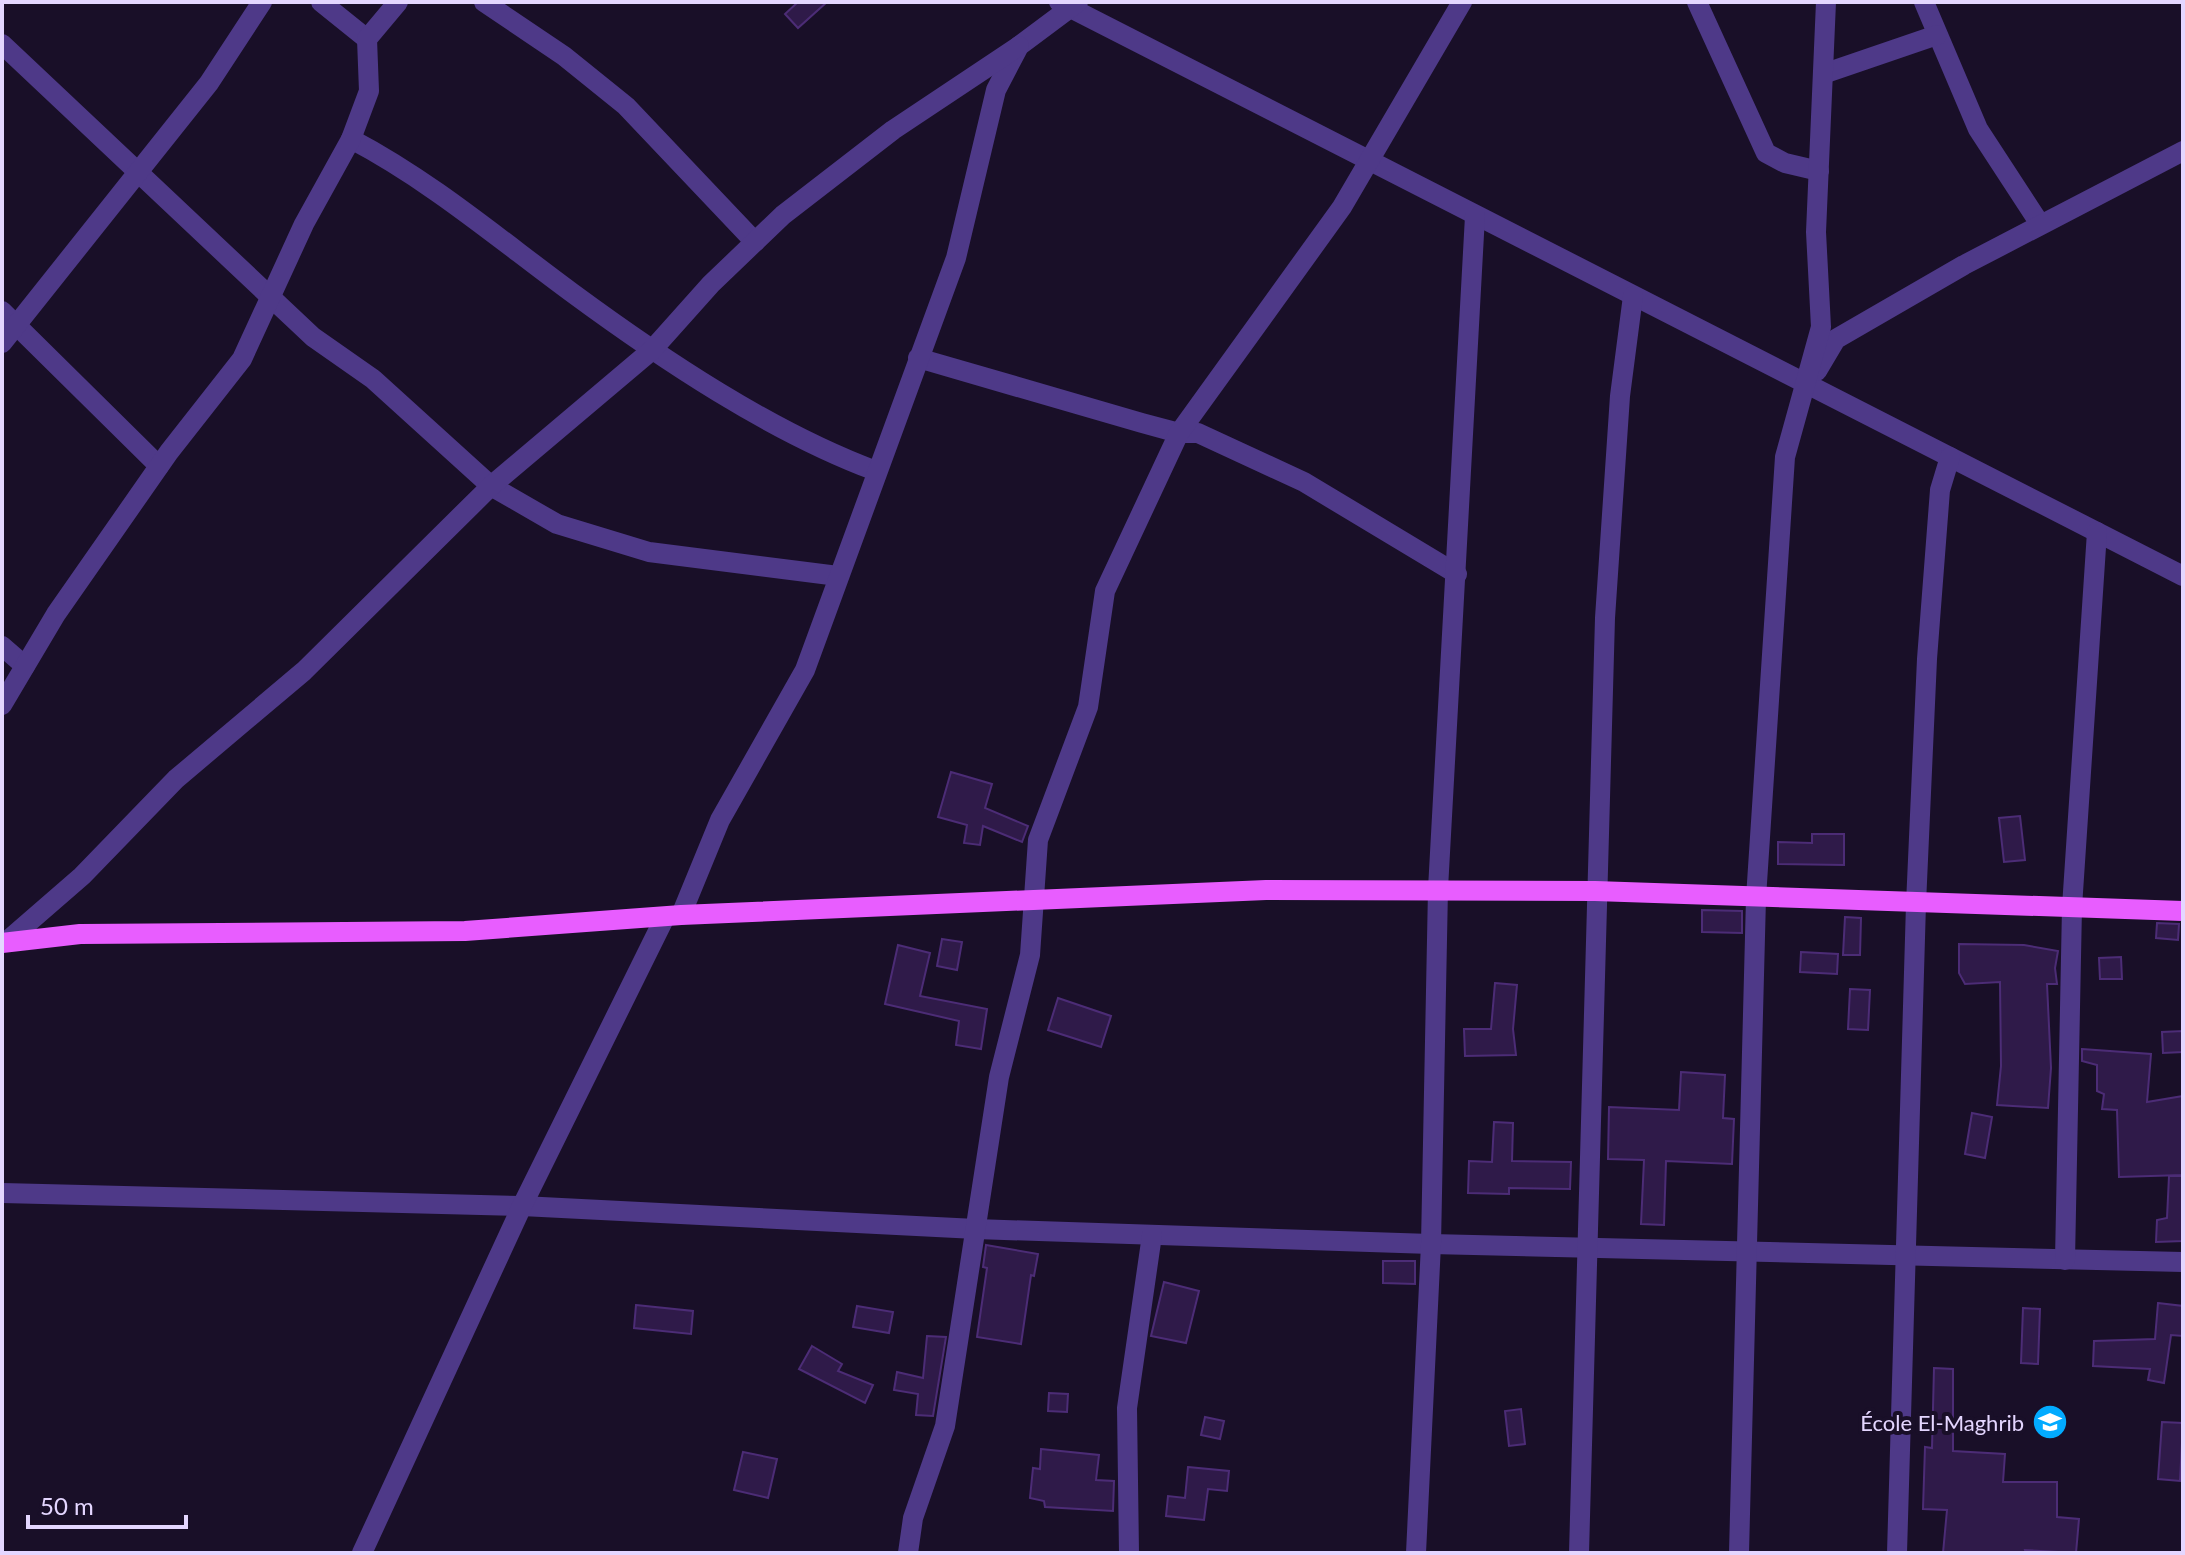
<svg xmlns="http://www.w3.org/2000/svg" width="2185" height="1555" viewBox="0 0 2185 1555" font-family="Lato,sans-serif">
<rect width="100%" height="100%" fill="#190f28"/>
<!-- building -->
<g fill="#2f1a49" stroke="#4c2c76" stroke-width="2">
<path d="M798,2H827L798,28L785,14Z"/>
<path d="M951,772L992,784L985,808L1028,826L1022,842L983,826L980,845L964,843L967,825L938,817Z"/>
<path d="M2020,816L2025,860L2004,862L1999,818Z"/>
<path d="M1812,834H1844V865L1778,864V842L1812,843Z"/>
<path d="M1702,910L1742,911V933L1702,932Z"/>
<path d="M1845,917L1861,918L1860,955H1843Z"/>
<path d="M2157,923L2179,924L2178,940L2156,938Z"/>
<path d="M942,939L962,942L957,970L937,966Z"/>
<path d="M1959,944L2024,945L2058,951L2055,968L2057,984H2047L2051,1068L2048,1108L1997,1105L2001,1066L2000,982L1965,984L1959,973Z"/>
<path d="M898,945L930,953L920,996L987,1009L981,1049L956,1045L959,1021L885,1004Z"/>
<path d="M1801,952L1838,954L1837,974L1800,972Z"/>
<path d="M2121,957L2122,979H2100L2099,958Z"/>
<path d="M1495,983L1517,985L1513,1029L1516,1055L1465,1056L1464,1029H1491Z"/>
<path d="M1850,989L1870,990L1868,1030L1848,1029Z"/>
<path d="M1058,998L1111,1016L1101,1047L1048,1030Z"/>
<path d="M2183,1031V1052L2163,1053L2162,1032Z"/>
<path d="M2082,1049L2151,1054L2147,1102L2183,1096V1175L2119,1177L2117,1110L2102,1109L2104,1094L2097,1091V1065L2082,1061Z"/>
<path d="M1681,1072L1725,1075L1723,1118L1734,1119L1732,1164L1666,1161L1664,1225L1641,1224L1644,1160L1608,1159L1609,1107L1679,1110Z"/>
<path d="M1972,1113L1992,1117L1985,1158L1965,1154Z"/>
<path d="M1494,1122L1513,1123L1512,1161L1571,1162L1570,1189L1509,1188V1194L1468,1193L1469,1161L1492,1162Z"/>
<path d="M2169,1176H2183V1241L2156,1242L2157,1220L2167,1218Z"/>
<path d="M986,1245L1038,1254L1034,1276L1031,1275L1021,1344L977,1337L987,1268L983,1267Z"/>
<path d="M1383,1261H1415V1284L1383,1283Z"/>
<path d="M1164,1282L1199,1291L1186,1343L1151,1336Z"/>
<path d="M2158,1303L2183,1306V1336L2171,1335L2164,1383L2148,1380L2150,1369L2093,1366L2094,1341L2155,1339Z"/>
<path d="M636,1305L693,1311L691,1334L634,1328Z"/>
<path d="M857,1306L893,1312L889,1333L853,1327Z"/>
<path d="M2023,1308L2040,1309L2038,1364L2021,1363Z"/>
<path d="M927,1336L946,1337L933,1416L916,1415L918,1394L894,1390L897,1372L923,1378Z"/>
<path d="M812,1346L842,1364L838,1371L873,1385L865,1403L799,1369Z"/>
<path d="M1934,1368L1953,1369V1451L2005,1454L2003,1482H2057V1517L2079,1519L2076,1553L2025,1550L2026,1553H1943L1947,1510L1923,1509L1925,1447L1932,1448Z"/>
<path d="M1049,1393L1068,1394L1067,1412L1048,1411Z"/>
<path d="M1521,1409L1525,1444L1509,1446L1505,1411Z"/>
<path d="M1205,1417L1224,1421L1220,1439L1201,1435Z"/>
<path d="M2162,1422L2183,1423L2180,1481L2158,1479Z"/>
<path d="M1041,1449L1099,1455L1096,1480L1114,1481L1113,1511L1045,1507L1044,1501L1030,1498L1033,1468L1040,1469Z"/>
<path d="M743,1452L777,1459L768,1498L734,1490Z"/>
<path d="M1188,1467L1229,1471L1227,1491L1208,1489L1204,1520L1166,1516L1168,1496L1185,1498Z"/>
</g>
<g fill="none" stroke-linecap="round" stroke-linejoin="round">
<!-- minor -->
<g stroke="#4e3988" stroke-width="20">
<path d="M321,2L367,39"/>
<path d="M484,2L564,56L626,106L755,242"/>
<path d="M1059,2L2183,576"/>
<path d="M1697,2L1766,153L1785,163L1819,171"/>
<path d="M1924,2L1978,129L2040,224"/>
<path d="M2,44L313,337L373,379L491,486L557,524L649,552L838,576"/>
<path d="M1823,74L1937,35"/>
<path d="M351,139C431,181 499,239 571,292C662,359 771,432 876,471"/>
<path d="M2,311L159,466"/>
<path d="M2,343L209,83L262,2"/>
<path d="M918,358L1142,423L1179,433H1198L1304,482L1457,574"/>
<path d="M1817,371L1836,339L1964,265L2183,151"/>
<path d="M2,646L25,666"/>
<path d="M2,705L56,614L169,452L242,359L304,224L351,139L369,91L367,39L398,2"/>
<path d="M681,915L720,820L805,670L956,258L996,90L1019,46L1078,2"/>
<path d="M6,942L82,876L176,779L304,671L491,486L652,350L711,284L783,215L893,130L1019,46"/>
<path d="M2,1193L522,1206L976,1229L1431,1244L2183,1262"/>
<path d="M2065,1260L2072,907L2097,532"/>
<path d="M362,1553L522,1206L665,917"/>
<path d="M908,1553L913,1518L945,1426L999,1077L1030,955L1038,840L1088,707L1105,591L1179,433L1342,207L1462,2"/>
<path d="M1129,1553L1127,1408L1152,1235"/>
<path d="M1416,1553L1431,1244L1438,889L1475,216"/>
<path d="M1579,1553L1605,618L1620,396L1633,296"/>
<path d="M1739,1553L1756,898L1785,457L1821,327L1816,232L1826,2"/>
<path d="M1897,1553L1916,904L1927,659L1940,490L1950,457"/>
</g>
<!-- primary -->
<path stroke="#e85dff" stroke-width="20" d="M2,943L80,934L465,931L681,915L1266,890L1595,891L2183,911"/>
</g>
<!-- icons -->
<defs>
<g id="school-disc" transform="scale(1.8)"><circle r="9.5" fill="#02abff" stroke="#190f28"/><path d="M0-5L7-2L0 1L-7-2ZM-4 1L0 2.5L4 1V4Q0 6-4 4Z" fill="#fff"/></g>
</defs>
<g fill-rule="evenodd">
<use href="#school-disc" x="2050" y="1422"/>
</g>
<g text-anchor="middle" dominant-baseline="central" stroke-width="8" stroke-linejoin="round" paint-order="stroke">
<!-- poi labels -->
<g font-size="22" fill="#e4d6ff" stroke="#190f28" text-anchor="end">
<text x="2024" y="1422">École El-Maghrib</text>
</g>
</g>
<!-- border -->
<rect width="2185" height="1555" fill="none" stroke="#e4d6ff" stroke-width="8"/>
<!-- scale -->
<path d="M28 1515v12h158v-12" fill="none" stroke="#e4d6ff" stroke-width="4"/>
<text x="40" y="1515" font-size="24" fill="#e4d6ff" stroke="#190f28" stroke-width="6" paint-order="stroke">50 m</text>
</svg>
